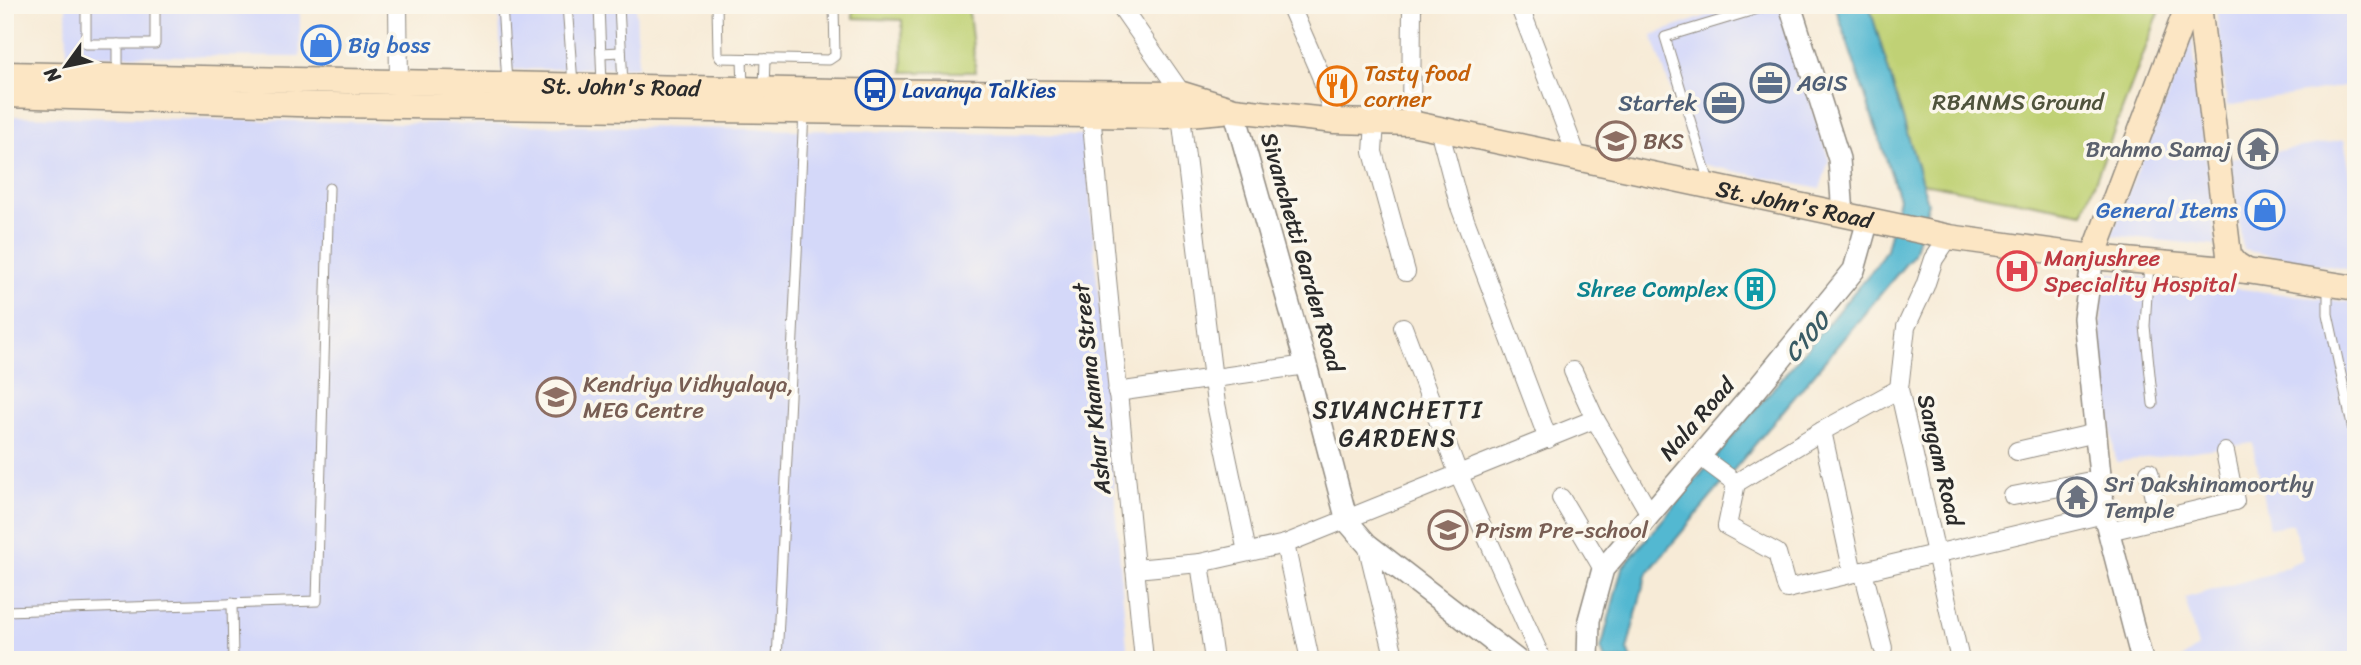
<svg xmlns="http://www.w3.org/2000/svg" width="2361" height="665" viewBox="0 0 2361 665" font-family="Sriracha,sans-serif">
<rect width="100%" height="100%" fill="#fbf7ec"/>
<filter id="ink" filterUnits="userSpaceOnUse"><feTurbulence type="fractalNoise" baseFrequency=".0143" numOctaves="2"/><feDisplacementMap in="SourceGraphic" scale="14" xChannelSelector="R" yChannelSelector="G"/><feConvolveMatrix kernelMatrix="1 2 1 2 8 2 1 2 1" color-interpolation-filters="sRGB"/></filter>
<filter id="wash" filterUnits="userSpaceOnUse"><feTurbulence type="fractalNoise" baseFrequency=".00686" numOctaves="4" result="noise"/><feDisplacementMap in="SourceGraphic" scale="28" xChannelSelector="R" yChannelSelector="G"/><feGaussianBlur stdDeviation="1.57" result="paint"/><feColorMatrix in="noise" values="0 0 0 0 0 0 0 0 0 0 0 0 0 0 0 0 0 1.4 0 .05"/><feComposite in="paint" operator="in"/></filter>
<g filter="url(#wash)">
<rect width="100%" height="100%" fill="#f7ebd7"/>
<!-- built -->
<g fill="#d4d8f9">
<path d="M66,5H300V57L67,55Z"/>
<path d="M499,5H636L638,67L501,70Z"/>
<path d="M1738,5H1780L1829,160L1820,189L1696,163L1652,35Z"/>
<path d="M2216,5H2356V84L2227,106Z"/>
<path d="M2192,37L2216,246L2111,235Z"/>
<path d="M5,116L1085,135L1128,660H5Z"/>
<path d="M2344,140L2356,204V271L2243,250L2230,159Z"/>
<path d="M2103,272L2356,303V660H2180L2198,647L2185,598L2270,574L2303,559L2293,524L2269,528L2253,443L2116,462L2100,356Z"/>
</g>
<!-- green -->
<g fill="#c0d174" stroke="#767e50" stroke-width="2">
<path d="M853,5H968L976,72H903L902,20L853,18Z"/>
<path d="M1869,5H2162L2083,213L1922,183Z"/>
</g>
<!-- water -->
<path fill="#52b8d1" stroke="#3e727e" stroke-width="2" d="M1835,5H1869L1928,203L1914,254L1646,575L1627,650L1632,660H1605L1601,649L1622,568L1876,266L1886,249L1899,198Z"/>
</g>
<g filter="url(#ink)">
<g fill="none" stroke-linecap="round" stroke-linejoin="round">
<!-- service casing -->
<g stroke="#918b81" stroke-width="11">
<g id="service">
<path d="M86,5V44H118"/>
<path d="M502,5L507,83"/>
<path d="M567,5L573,84"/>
<path d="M599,5L602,85"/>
<path d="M619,5L623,85"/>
<path d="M717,5L718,54L720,58L829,60L835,56L834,5"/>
<path d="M601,53L621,52"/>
<path d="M742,59L743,87"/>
<path d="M118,75V44H155V5"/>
<path d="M764,89L765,59"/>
<path d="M1709,182L1665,37L1771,5"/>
<path d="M2149,264L2145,326L2153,404"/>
<path d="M2328,286V314L2356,444"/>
<path d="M232,603L233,660"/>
<path d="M5,611L317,601L329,188"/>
<path d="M777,660L804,112"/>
</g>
</g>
<!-- minor casing -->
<g stroke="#918b81" stroke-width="20">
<g id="minor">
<path d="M398,5L399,82"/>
<path d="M1120,5L1182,94L1183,101"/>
<path d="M1290,5L1321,76L1335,121"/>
<path d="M1519,5L1578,159"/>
<path d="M1091,114L1144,660"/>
<path d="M1181,116L1216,404L1247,552"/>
<path d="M1375,123L1373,152L1406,272"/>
<path d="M1411,123L1412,5"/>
<path d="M1439,129L1459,204L1548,439"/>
<path d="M1949,237L1934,259L1925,286L1906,327L1899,389L1960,660"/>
<path d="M1403,327L1458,473L1542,660"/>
<path d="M1573,371L1595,419L1650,514"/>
<path d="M1117,392L1306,365"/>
<path d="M1822,431L1853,573"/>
<path d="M2017,451L2096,433"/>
<path d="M1709,463L1736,483L1727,526L1777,553L1787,589L2104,514"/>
<path d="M2149,472L2158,520"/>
<path d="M1736,483L1822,431L1899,389"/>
<path d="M2013,496L2101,479"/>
<path d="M1561,498L1603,569"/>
<path d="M2109,531L2235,501L2225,452"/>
<path d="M1285,544L1310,660"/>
<path d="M1367,544L1395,660"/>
<path d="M1200,563L1214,660"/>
<path d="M1135,569L1200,563L1285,544L1595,419"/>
<path d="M1863,571L1883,648"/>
</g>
</g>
<!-- tertiary casing -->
<g stroke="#918b81" stroke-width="24">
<g id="tertiary">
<path d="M1790,5L1839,159L1843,215"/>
<path d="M1234,110L1306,365L1347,521L1367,544L1517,660"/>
<path d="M2093,257L2084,318L2104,514L2142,660"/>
<path d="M1588,660L1589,620L1603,569L1756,390L1854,270L1868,220"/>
</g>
</g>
<!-- secondary casing -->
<g stroke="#918b81" stroke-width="27">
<g id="secondary">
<path d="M2199,5L2229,255L2236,264L2247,271"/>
<path id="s1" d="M5,74L837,91L1182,94L1234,110L1335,121L1411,123L1949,237L2093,257L2247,271L2356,288"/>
<path d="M5,95L331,105L1166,116L1223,111"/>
<path d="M2093,257L2188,5"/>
</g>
</g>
<!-- service -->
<use href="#service" stroke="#fff" stroke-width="9"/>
<!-- minor -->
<use href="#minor" stroke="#fff" stroke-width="18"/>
<!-- tertiary -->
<use href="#tertiary" stroke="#fff" stroke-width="21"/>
<!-- secondary -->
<use href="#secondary" stroke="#fce6c4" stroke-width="24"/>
</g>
</g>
<!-- icons -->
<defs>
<g id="shop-ring" transform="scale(2.0125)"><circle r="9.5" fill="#fbf7ec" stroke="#3f7fe0" stroke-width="1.5"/><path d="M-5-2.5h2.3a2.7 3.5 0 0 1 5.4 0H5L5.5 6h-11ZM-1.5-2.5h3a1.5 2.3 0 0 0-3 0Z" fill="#3f7fe0"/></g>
<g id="office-ring" transform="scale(2.0125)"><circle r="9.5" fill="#fbf7ec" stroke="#5c6f8a" stroke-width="1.5"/><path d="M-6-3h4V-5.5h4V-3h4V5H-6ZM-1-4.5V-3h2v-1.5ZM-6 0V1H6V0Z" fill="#5c6f8a"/></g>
<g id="restaurant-ring" transform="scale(2.0125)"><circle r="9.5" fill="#fbf7ec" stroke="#e8710a" stroke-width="1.5"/><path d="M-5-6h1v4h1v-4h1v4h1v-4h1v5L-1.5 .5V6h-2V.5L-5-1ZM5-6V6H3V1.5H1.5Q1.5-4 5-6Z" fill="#e8710a"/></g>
<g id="bus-ring" transform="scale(2.0125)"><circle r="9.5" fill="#fbf7ec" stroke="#1a4fb4" stroke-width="1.5"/><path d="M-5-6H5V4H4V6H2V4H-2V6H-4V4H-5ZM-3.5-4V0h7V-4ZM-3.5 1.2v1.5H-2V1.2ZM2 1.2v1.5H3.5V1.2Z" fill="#1a4fb4"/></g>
<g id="school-ring" transform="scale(2.0125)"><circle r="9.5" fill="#fbf7ec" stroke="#8d6e63" stroke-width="1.5"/><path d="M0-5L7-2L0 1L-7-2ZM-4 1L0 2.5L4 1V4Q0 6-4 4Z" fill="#8d6e63"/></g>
<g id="temple-ring" transform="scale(2.0125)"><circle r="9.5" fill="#fbf7ec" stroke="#6b7280" stroke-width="1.5"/><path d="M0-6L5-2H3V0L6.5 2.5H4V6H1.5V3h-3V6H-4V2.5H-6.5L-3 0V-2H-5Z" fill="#6b7280"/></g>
<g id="hospital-ring" transform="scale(2.0125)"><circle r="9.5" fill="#fbf7ec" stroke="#e0444e" stroke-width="1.5"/><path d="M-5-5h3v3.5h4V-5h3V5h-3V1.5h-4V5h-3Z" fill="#e0444e"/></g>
<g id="building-ring" transform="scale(2.0125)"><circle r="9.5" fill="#fbf7ec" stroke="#0f9aa8" stroke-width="1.5"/><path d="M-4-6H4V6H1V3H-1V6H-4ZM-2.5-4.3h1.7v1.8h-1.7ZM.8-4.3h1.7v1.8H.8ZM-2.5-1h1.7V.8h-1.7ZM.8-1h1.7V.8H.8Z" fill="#0f9aa8"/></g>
</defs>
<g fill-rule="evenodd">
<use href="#shop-ring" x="321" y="45"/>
<use href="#office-ring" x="1770" y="83"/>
<use href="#restaurant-ring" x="1337" y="86"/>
<use href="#bus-ring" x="875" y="90"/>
<use href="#office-ring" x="1724" y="103"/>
<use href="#school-ring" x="1616" y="141"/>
<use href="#temple-ring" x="2258" y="149"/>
<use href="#shop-ring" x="2265" y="210"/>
<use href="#hospital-ring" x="2017" y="271"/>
<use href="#building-ring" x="1755" y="289"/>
<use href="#school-ring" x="556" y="397"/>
<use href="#temple-ring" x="2077" y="497"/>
<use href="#school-ring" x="1448" y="530"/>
</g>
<g text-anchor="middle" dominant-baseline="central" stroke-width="7" stroke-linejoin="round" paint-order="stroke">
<!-- shop labels -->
<g font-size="23" fill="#366cbe" stroke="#fbf7ec" text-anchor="start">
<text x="348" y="45">Big boss</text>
<text x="2238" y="210" text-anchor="end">General Items</text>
</g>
<!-- food labels -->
<g font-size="23" fill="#c56008" stroke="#fbf7ec" text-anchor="start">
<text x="1364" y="73">Tasty food<tspan x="1364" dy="26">corner</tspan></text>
</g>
<!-- service labels -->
<g font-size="23" fill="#4e5e75" stroke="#fbf7ec" text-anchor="start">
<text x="1797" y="83">AGIS</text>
<text x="1697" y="103" text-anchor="end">Startek</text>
</g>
<!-- street labels -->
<g font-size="23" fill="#2b2b2b" stroke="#fbf7ec">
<text stroke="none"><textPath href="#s1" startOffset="616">St. John's Road</textPath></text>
<text stroke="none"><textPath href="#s1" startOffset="1801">St. John's Road</textPath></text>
<text transform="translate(1302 252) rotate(74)">Sivanchetti Garden Road</text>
<text transform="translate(1092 389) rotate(-96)">Ashur Khanna Street</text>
<text transform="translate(1697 419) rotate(-49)">Nala Road</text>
<text transform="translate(1940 460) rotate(77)">Sangam Road</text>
</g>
<!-- transit labels -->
<g font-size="23" fill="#164399" stroke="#fbf7ec" text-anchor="start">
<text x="902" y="90">Lavanya Talkies</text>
</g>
<!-- park labels -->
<g font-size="23" fill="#50543d" stroke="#fbf7ec">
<text x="2018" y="102">RBANMS Ground</text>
</g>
<!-- education labels -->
<g font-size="23" fill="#785e54" stroke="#fbf7ec" text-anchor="start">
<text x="1643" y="141">BKS</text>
<text x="583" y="384">Kendriya Vidhyalaya,<tspan x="583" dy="26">MEG Centre</tspan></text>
<text x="1475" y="530">Prism Pre-school</text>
</g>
<!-- worship labels -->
<g font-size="23" fill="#5b616d" stroke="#fbf7ec" text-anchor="end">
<text x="2231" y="149">Brahmo Samaj</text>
<text x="2104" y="484" text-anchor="start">Sri Dakshinamoorthy<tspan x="2104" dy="26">Temple</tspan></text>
</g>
<!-- health labels -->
<g font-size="23" fill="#be3a42" stroke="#fbf7ec" text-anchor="start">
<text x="2044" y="258">Manjushree<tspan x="2044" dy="26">Speciality Hospital</tspan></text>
</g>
<!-- culture labels -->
<g font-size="23" fill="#0d838f" stroke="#fbf7ec" text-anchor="end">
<text x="1728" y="289">Shree Complex</text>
</g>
<!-- water labels -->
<g font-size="24" font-style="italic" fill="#395c65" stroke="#fbf7ec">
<text transform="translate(1807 337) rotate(-49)">C100</text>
</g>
<!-- neighbourhood labels -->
<g font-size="24" letter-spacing="2" fill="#2b2b2b" stroke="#fbf7ec">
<text x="1398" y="410">SIVANCHETTI<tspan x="1398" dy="28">GARDENS</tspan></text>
</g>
</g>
<!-- margin -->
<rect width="2361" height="665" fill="none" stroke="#fbf7ec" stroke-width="28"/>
<!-- north arrow -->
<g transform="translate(66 66) rotate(237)" stroke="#fbf7ec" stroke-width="5" paint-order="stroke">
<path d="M0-5L12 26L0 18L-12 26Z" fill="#2b2b2b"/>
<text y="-10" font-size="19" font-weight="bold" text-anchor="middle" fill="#2b2b2b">N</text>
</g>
</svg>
